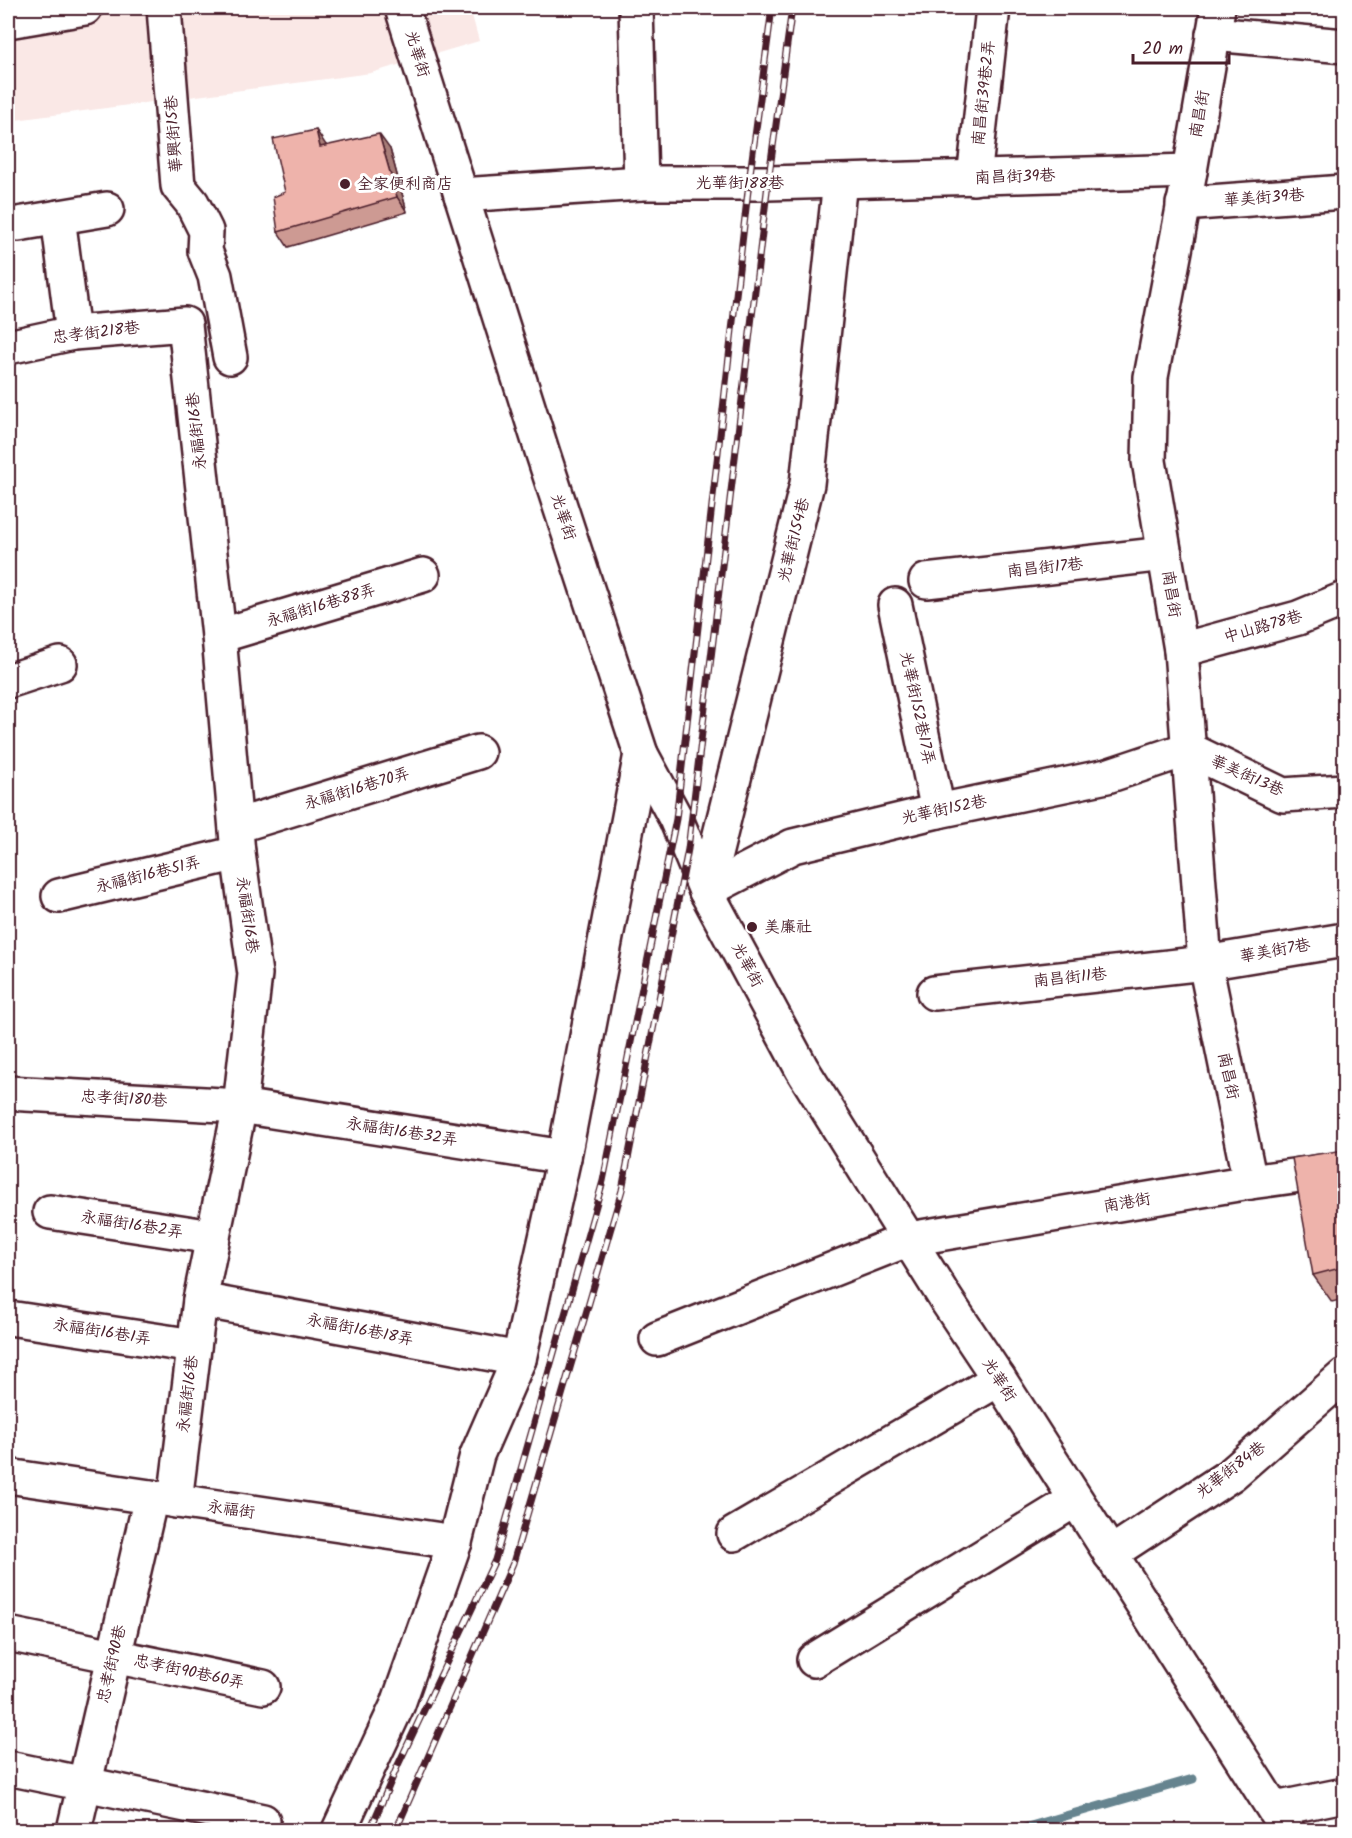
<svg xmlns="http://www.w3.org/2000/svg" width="1352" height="1838" viewBox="0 0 1352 1838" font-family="Kalam,'LXGW WenKai TC',sans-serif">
<rect width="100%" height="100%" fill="#fff"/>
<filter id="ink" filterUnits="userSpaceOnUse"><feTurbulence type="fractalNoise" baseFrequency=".0167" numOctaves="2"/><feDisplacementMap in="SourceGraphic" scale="12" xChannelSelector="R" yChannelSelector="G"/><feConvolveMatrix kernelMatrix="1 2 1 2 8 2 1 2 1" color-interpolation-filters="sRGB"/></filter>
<g filter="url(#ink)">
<!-- built -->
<path fill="#fae8e6" d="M8,8H470L479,41L371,73L8,121Z"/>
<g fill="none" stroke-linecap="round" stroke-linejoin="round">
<!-- stream -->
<path stroke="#66848f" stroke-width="9" d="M1017,1830L1193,1779"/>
<!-- minor casing -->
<g stroke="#4a1f2b" stroke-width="38">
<g id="minor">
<path d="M164,8L178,186L192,203L206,231L205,251L215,276L230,357"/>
<path d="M402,8L543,454L641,754L676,819L706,891L802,1069L947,1301L999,1379L1287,1830"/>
<path d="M636,8L641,183"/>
<path d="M1218,8L1190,171L1151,377L1149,461L1181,650L1205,963L1250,1182"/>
<path d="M8,21L85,8"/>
<path d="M1213,34L1344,46"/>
<path d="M974,178L993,8"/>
<path d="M461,195L641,183H768L1190,171"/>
<path d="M1183,204L1344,192"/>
<path d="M58,217L73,333"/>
<path d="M18,224L107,209"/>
<path d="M8,347L73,333L185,324L219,636L238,853L255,974L240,1106L200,1300L175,1501"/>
<path d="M926,581L1165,554"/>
<path d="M895,605L938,811"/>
<path d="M219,636L423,575"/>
<path d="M1181,650L1298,618L1344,599"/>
<path d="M8,681L60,664"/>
<path d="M236,826L478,752"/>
<path d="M706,891L807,484L840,181"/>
<path d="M706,891L793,846L938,811L1107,776L1188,749L1283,795L1344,791"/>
<path d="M59,896L238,853"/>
<path d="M934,993L1205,963L1344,940"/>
<path d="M8,1093L240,1106L564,1157"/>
<path d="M50,1212L213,1237"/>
<path d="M200,1300L519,1359"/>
<path d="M9,1318L194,1346"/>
<path d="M657,1339L909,1239L1250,1182L1344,1169"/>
<path d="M8,1476L455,1542"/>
<path d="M734,1534L999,1379"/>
<path d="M1110,1554L1232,1474L1344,1376"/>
<path d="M8,1634L263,1687"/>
<path d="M814,1660L1075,1500"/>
<path d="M8,1768L263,1821"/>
<path d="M1275,1809L1344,1795"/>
<path d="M74,1830L151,1497"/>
<path d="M339,1830L398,1704L455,1542L477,1455L519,1359L564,1157L641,754"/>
</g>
</g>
<!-- minor -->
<use href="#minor" stroke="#fff" stroke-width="33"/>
<!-- rail casing -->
<g stroke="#4a1f2b" stroke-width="7">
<g id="rail">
<path d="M370,1830L398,1765L495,1560L603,1181L676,819L749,182L772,8"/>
<path d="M396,1830L513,1563L622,1190L688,849L768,183L792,8"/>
</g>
</g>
<!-- rail -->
<use href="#rail" stroke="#fff" stroke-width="4.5" stroke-dasharray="14" stroke-linecap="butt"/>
</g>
<!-- wall -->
<g fill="#cd9a93" stroke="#4a1f2b" stroke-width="1.5">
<path d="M326,145L327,146L390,149L407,212L288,247L278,232Z"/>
<path d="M1344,1150V1299L1332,1302L1313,1275Z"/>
</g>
<!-- shaded-wall -->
<g fill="#a77d78" stroke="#4a1f2b" stroke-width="1.5">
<path d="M316,130L326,145L331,162L320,147Z"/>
<path d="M379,134L390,149L407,212L397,197Z"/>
</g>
<!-- building -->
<g fill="#eeb3ab" stroke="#4a1f2b" stroke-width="1.5">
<path d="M316,130L320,147L379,134L397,197L278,232L273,197L285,192L273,139Z"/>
<path d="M1344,1150V1267L1313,1275L1292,1158Z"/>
</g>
</g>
<!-- markers -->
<g fill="#4a1f2b" stroke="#fff" stroke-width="2">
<circle cx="345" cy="184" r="6"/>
<circle cx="752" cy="927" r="6"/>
</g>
<g text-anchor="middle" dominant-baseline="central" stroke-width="6" stroke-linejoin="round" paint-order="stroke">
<!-- street labels -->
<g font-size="16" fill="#4a1f2b" stroke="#fff">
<text transform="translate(417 54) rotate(73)">光華街</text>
<text transform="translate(984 93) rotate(-84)">南昌街39巷2弄</text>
<text transform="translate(1200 114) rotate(-80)">南昌街</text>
<text transform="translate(174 134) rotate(-94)">華興街15巷</text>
<text transform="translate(1015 177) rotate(-2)">南昌街39巷</text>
<text x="740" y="183">光華街188巷</text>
<text transform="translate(1264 198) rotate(-4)">華美街39巷</text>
<text transform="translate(96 333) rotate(-7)">忠孝街218巷</text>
<text transform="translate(197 431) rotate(-96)">永福街16巷</text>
<text transform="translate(563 517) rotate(72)">光華街</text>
<text transform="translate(794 540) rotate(-76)">光華街154巷</text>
<text transform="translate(1045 568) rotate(-6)">南昌街17巷</text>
<text transform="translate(1171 594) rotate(81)">南昌街</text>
<text transform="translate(321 606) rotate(-17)">永福街16巷88弄</text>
<text transform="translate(1263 627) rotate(-16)">中山路78巷</text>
<text transform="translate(917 708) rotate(78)">光華街152巷17弄</text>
<text transform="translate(1247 776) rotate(24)">華美街13巷</text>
<text transform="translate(357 789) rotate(-17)">永福街16巷70弄</text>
<text transform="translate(944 810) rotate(-12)">光華街152巷</text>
<text transform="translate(148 875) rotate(-14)">永福街16巷51弄</text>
<text transform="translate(247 915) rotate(82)">永福街16巷</text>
<text transform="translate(1275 951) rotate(-10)">華美街7巷</text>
<text transform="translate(747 965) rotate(62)">光華街</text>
<text transform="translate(1070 978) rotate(-6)">南昌街11巷</text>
<text transform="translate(1228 1076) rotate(78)">南昌街</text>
<text transform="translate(124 1099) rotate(3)">忠孝街180巷</text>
<text transform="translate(402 1132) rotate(9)">永福街16巷32弄</text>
<text transform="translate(1127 1203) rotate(-10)">南港街</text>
<text transform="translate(132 1225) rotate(9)">永福街16巷2弄</text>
<text transform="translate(360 1330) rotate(11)">永福街16巷18弄</text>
<text transform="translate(102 1332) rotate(9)">永福街16巷1弄</text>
<text transform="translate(999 1380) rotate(57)">光華街</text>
<text transform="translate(188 1394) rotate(-83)">永福街16巷</text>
<text transform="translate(1231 1470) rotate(-37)">光華街84巷</text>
<text transform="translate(231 1510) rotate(8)">永福街</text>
<text transform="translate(112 1664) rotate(-77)">忠孝街90巷</text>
<text transform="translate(189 1672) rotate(12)">忠孝街90巷60弄</text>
</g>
<!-- poi labels -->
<g font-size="16" fill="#4a1f2b" stroke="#fff" text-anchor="start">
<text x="357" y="184">全家便利商店</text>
<text x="764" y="927">美廉社</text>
</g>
</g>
<!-- margin -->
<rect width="1352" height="1838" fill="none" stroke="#fff" stroke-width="30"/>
<rect x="15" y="15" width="1322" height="1808" fill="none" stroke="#4a1f2b" stroke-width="2" filter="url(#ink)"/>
<!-- scale -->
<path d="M1133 54v9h96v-9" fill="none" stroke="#4a1f2b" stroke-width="3"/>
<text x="1142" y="54" font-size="18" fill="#4a1f2b" stroke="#ffffff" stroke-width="4.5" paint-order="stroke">20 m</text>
</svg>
